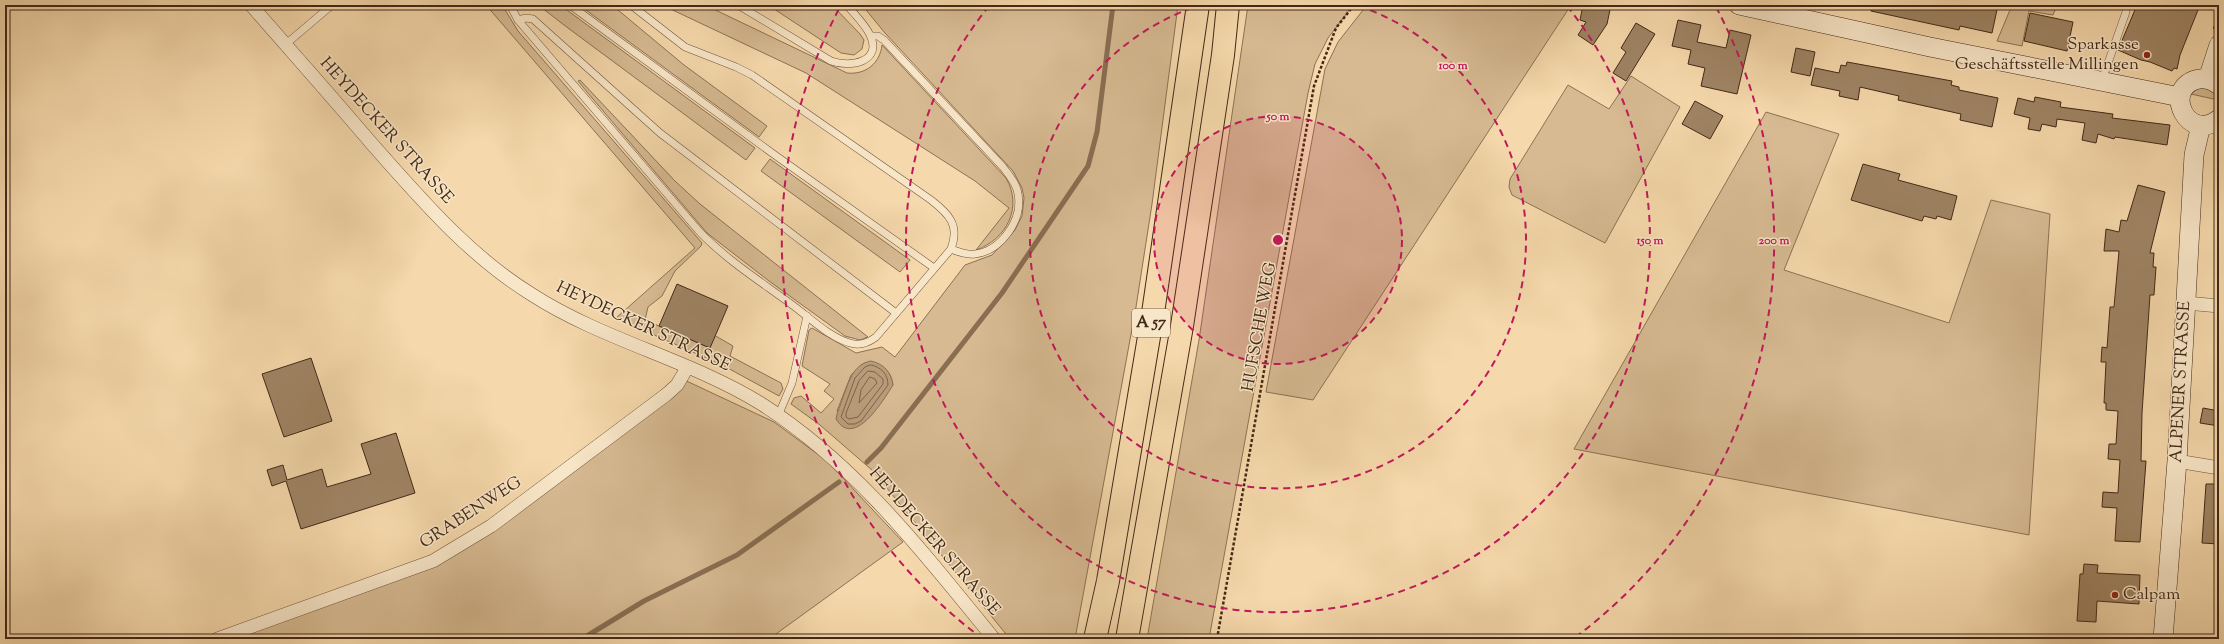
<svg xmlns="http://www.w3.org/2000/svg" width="2224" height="644" viewBox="0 0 2224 644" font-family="'Sorts Mill Goudy',serif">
<rect width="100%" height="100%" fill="#f5d8ab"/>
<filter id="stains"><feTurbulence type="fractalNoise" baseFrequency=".005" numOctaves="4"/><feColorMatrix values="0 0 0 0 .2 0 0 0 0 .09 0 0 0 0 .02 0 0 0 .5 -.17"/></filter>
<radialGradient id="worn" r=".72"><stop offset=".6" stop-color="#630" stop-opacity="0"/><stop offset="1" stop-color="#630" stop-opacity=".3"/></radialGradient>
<!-- green -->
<g fill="#d7ba92" stroke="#8c7255" fill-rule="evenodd">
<path d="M486,5H502L518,31L702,243L701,246L675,271L662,296L648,307L645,320L710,348L714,335L733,346L730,356L781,383L783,389L779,396L724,366L616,318L695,248Z"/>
<path d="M545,5H560L755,148L746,160L568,28L542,8Z"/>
<path d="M579,5H612L684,65L767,126L759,137Z"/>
<path d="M662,5H705L847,73C866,75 880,63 882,45L1006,178C1023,207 1007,239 976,250L1009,208L975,181L806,73Z"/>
<path d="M768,5H832L860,34L864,40L862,49L854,55L841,53Z"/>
<path d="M862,5H1178L1152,204L1136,307L1075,639H1010L873,471L820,425L791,404L794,398L801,396L821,413L834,399L824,391L830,384L802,366L809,330L812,328L856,353L882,347L895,357L965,265L992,255L1015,230L1022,216L1024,198L1022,188L1013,171L885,33ZM864,363C880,367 890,366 893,385L837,411L851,375Z"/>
<path d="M1248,5H1353L1328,38L1315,64L1308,93L1209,639H1147L1199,340Z"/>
<path d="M1367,5H1571L1313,400L1266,392L1325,69L1338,42Z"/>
<path d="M2012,5H2057L2053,15L2029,11L2022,46L1997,41Z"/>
<path d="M1631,76L1680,107L1605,243L1512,195L1509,187L1510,179L1568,85L1609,109Z"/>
<path d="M580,80L675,181L700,204L868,337L860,340L845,336L769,281L707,233L587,92L578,81Z"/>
<path d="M2203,87L2215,92L2218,100L2191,94L2197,89Z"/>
<path d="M1766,112L1839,134L1784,270L1949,323L1991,200L2050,214L2029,535L1574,449Z"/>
<path d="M770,159L910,260L900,272L761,171Z"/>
<path d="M678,377L774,422L827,461L903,542L769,639H217L384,579L491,526Z"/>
</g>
<!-- water -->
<path fill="#b89c79" stroke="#896e52" d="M871,361C884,364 891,372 893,385C883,401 854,449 836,419C837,411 841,405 843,397C849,382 853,364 871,361Z"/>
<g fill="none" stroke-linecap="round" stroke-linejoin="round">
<!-- shore -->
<g stroke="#7d6248" stroke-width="1">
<path d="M871,365C881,367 888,374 888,385L861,421L855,424H848L841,417L855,378L865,367Z"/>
<path d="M868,371L875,372L883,379V384L858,417L849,419L846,417V413L859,381Z"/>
<path d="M870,377L875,379L877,383L859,403L861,390Z"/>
</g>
<!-- stream -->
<g stroke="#896e52" stroke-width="5">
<path d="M867,462L881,448L1002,293L1088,166L1097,132L1113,5"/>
<path d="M582,639L644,601L737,555L839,482"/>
</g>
</g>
<!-- building -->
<g fill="#9f8464" stroke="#422918">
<path d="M1583,5H1611L1607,24L1593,45L1578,35L1586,22L1580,20Z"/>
<path d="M1871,5H1998L1992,33L1960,26L1959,30L1871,11Z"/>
<path d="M2137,5H2200L2180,55L2177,69L2174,68L2172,71L2150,62L2141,60L2118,50Z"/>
<path d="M2030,13L2073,22L2067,51L2024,41Z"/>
<path d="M1678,20L1701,25L1697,42L1726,48L1730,30L1751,35L1737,94L1701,86L1705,68L1688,64L1691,50L1672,46Z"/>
<path d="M1636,23L1655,34L1626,81L1613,73L1626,52L1621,48Z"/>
<path d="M1796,48L1815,52L1810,76L1791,72Z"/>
<path d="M1847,62L1952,81L1951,85L1959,87V90L1998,98L1992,127L1960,120L1961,114L1898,100L1899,96L1860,87L1858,100L1839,96L1840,91L1811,85L1815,68L1839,73L1841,65L1846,66Z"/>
<path d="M2035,97L2061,102L2060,107L2113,114L2112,118L2170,125L2167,145L2115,137L2114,139L2098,134L2096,143L2082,140L2085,123L2057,119L2056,127L2042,124L2040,131L2028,129L2030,118L2014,114L2018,98L2034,102Z"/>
<path d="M1695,101L1723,116L1710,139L1682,124Z"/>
<path d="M1863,164L1900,174L1898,180L1957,196L1951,220L1937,216L1936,219L1924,216L1922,221L1851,200Z"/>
<path d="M2138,185L2165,192L2150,253H2154L2153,267H2156L2154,295H2150L2142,413L2141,461H2146L2140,542L2115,541L2117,508L2102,507L2103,492L2118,493L2120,460L2108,459L2109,444H2116L2118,411L2106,410V403H2104L2106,362H2101L2102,347L2107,348L2110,307H2114L2119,251H2104L2106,229L2119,232L2121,220L2127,221Z"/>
<path d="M677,284L728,306L710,348L659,326Z"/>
<path d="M311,358L332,421L284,437L262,374Z"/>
<path d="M2203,408L2219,411V426L2200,423Z"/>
<path d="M396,433L415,493L301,529L286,481L272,486L267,470L283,465L287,480L322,469L327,487L371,474L361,444Z"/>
<path d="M2206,484H2219V544L2202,543Z"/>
<path d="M2084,564L2098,565L2097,573L2140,575L2139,604L2097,601L2096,622L2077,621L2080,574H2083Z"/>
</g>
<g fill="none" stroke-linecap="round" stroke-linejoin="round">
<!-- lane casing -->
<g stroke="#6f553d" stroke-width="8">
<g id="lane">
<path d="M510,5L518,20L698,230C725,259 760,281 791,304C809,317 829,337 850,343C859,346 868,343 876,337L951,249C960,225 949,214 931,200L752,75L736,67L685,47L631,5"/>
<path d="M570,5L772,153L934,268"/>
<path d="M738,5L831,61C850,68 883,62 870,35C865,24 854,14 847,5"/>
<path d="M518,20L526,18L533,19L660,133L896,313"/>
<path d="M871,36H878L884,40L1003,167C1009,175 1017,184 1018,194C1023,220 1001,251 975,254C966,255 959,252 951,249"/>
<path d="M286,44L332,5"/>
<path d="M2102,80L2126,12"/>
<path d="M778,416L792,383L807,316"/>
</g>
</g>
<!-- street casing -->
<g stroke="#6f553d" stroke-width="14">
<g id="street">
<path d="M251,5C291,51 332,97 372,144C420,198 468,255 531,294C602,340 688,359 760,403C856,464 923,552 994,639"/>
<path d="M2186,303L2219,306"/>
<path d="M2177,461L2219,468"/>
<path d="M217,639L433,561L491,526L667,394L677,385L687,368"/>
</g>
</g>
<!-- secondary casing -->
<g stroke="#422918" stroke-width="20">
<g id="secondary">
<path d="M1739,5L1930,47L2180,97"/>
<path d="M2208,79L2219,45"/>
<path d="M2219,85C2212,80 2204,77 2195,80C2163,91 2188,143 2219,119"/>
<path d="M2163,639L2177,461L2194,155L2201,125"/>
</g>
</g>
<!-- highway casing -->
<g stroke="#422918" stroke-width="24">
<g id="highway">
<path d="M1095,639L1108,581L1153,313L1198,5"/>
<path d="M1127,639L1182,326L1223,55L1228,5"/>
</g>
</g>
<!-- path -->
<g stroke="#422918" stroke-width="2.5" stroke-dasharray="3 2" stroke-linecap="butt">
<path d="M2214,29L2219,14"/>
<path d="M1217,639L1314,86L1336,28L1354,5"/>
</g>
<!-- lane -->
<use href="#lane" stroke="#f8e6c8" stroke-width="7"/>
<!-- street -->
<use href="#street" stroke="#f8e6c8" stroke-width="13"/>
<!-- secondary -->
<use href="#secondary" stroke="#f8e6c8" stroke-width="19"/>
<!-- highway -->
<use href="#highway" stroke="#f5d8ab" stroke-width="22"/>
</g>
<!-- distance rings -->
<circle cx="1278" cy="240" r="124" fill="#c2185b" fill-opacity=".12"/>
<g fill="none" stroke="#c2185b" stroke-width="2" stroke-dasharray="7 5">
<circle cx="1278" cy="240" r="124"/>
<path d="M1359 6A248 248 0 1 1 1197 6"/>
<path d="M1567 6A372 372 0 1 1 989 6"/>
<path d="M983 639A496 496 0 0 1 840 7M1716 7A496 496 0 0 1 1573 639"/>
</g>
<!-- markers -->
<g fill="#8f2418" stroke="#f8e6c8" stroke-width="1.5">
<circle cx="2147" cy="55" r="4"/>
<circle cx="2115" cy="595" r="4"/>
</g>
<g text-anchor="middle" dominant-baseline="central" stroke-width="3" stroke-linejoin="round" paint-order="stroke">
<!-- shield labels -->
<rect fill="#f8e6c8" stroke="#79624d" stroke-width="1" x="1132" y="309" width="38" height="28" rx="3"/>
<g font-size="16" font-weight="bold" fill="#422918">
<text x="1151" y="323">A 57</text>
</g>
<!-- poi labels -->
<g font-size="17" fill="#422918" stroke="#f8e6c8" text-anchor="end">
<text x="2139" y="45">Sparkasse<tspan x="2139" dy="20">Geschäftsstelle Millingen</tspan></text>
<text x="2123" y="595" text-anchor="start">Calpam</text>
</g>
<!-- street labels -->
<g font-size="17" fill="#422918" stroke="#f8e6c8">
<text transform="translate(386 131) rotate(48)">HEYDECKER STRASSE</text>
<text transform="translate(643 327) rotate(25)">HEYDECKER STRASSE</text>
<text transform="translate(1260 327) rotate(-80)">HUFSCHE WEG</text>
<text transform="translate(2181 382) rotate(-87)">ALPENER STRASSE</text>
<text transform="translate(471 513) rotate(-33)">GRABENWEG</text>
<text transform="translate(934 542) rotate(49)">HEYDECKER STRASSE</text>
</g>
</g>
<circle cx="1278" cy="240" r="6" fill="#c2185b" stroke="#f8e6c8" stroke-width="2"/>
<g font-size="12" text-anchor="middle" font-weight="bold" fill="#c2185b" stroke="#f8e6c8" stroke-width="3" stroke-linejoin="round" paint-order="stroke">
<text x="1453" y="69">100 m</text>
<text x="1278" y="120">50 m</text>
<text x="1650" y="244">150 m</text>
<text x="1774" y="244">200 m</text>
</g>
<!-- margin -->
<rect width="2224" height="644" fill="none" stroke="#f5d8ab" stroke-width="20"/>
<rect x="6" y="6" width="2212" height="632" fill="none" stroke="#422918" stroke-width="2"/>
<rect x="10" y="10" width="2204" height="624" fill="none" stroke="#422918"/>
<rect width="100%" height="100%" filter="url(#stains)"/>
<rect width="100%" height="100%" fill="url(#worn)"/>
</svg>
